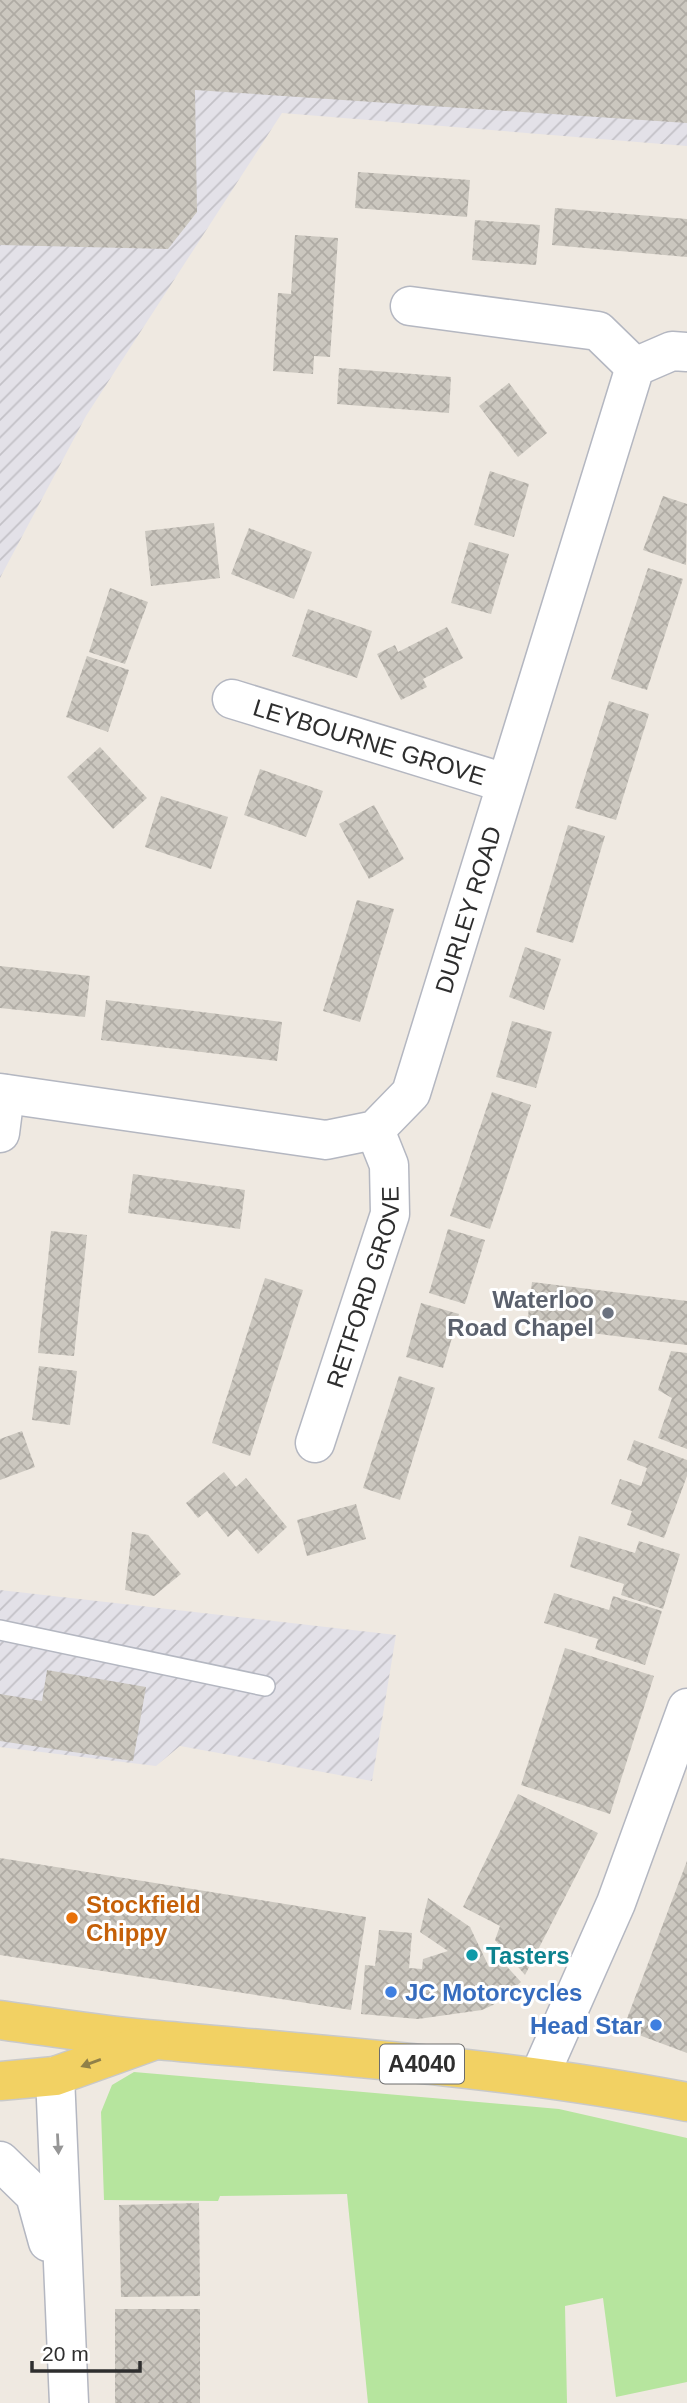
<svg xmlns="http://www.w3.org/2000/svg" width="687" height="2403" viewBox="0 0 687 2403" font-family="Helvetica,sans-serif">
<defs>
<pattern id="industrial-furrows" width="10" height="10" patternUnits="userSpaceOnUse" patternTransform="scale(1.75)"><rect width="10" height="10" fill="#e3e1e8"/><path d="M-1 1l2-2M0 10L10 0M9 11l2-2" fill="none" stroke="#c3c1c7"/></pattern>
<pattern id="building-cross-hatch" width="8" height="8" patternUnits="userSpaceOnUse" patternTransform="scale(1.75)"><rect width="8" height="8" fill="#cbc7bf"/><path d="M0 0l8 8M0 8l8-8" fill="none" stroke="#afaba4"/></pattern>
</defs>
<rect width="100%" height="100%" fill="#efe9e1"/>
<!-- industrial -->
<g fill="url(#industrial-furrows)">
<path d="M0,0H687V146L282,113L86,416L0,578Z"/>
<path d="M0,1590L396,1635L372,1781L180,1746L156,1766L0,1747Z"/>
</g>
<!-- grass -->
<path fill="#b6e59e" d="M134,2072L559,2109L687,2138V2382L616,2397L603,2298L565,2306L567,2403H368L347,2194L220,2196L218,2201L104,2200L101,2112L112,2085Z"/>
<!-- building -->
<g fill="url(#building-cross-hatch)">
<path d="M0,0H687V123L195,90L197,212L168,249L0,245Z"/>
<path d="M358,172L470,180L467,217L355,208Z"/>
<path d="M555,208L687,219V257L552,245Z"/>
<path d="M475,220L540,225L536,265L472,260Z"/>
<path d="M295,235L338,238L330,357L314,356L313,374L273,371L278,293L291,294Z"/>
<path d="M339,368L451,377L449,413L337,404Z"/>
<path d="M509,383L547,433L518,457L479,406Z"/>
<path d="M490,471L529,484L514,537L474,525Z"/>
<path d="M663,496L687,504L686,565L643,550Z"/>
<path d="M214,523L220,578L151,586L145,531Z"/>
<path d="M249,528L312,552L294,599L231,574Z"/>
<path d="M469,542L509,554L491,614L451,603Z"/>
<path d="M648,568L683,579L647,690L611,679Z"/>
<path d="M110,588L148,602L125,664L89,652Z"/>
<path d="M308,609L372,631L357,678L292,656Z"/>
<path d="M447,627L463,658L423,679L427,687L401,700L377,654L395,645L398,652Z"/>
<path d="M87,656L129,670L108,732L66,717Z"/>
<path d="M609,701L649,714L616,820L575,808Z"/>
<path d="M100,747L147,798L113,829L67,777Z"/>
<path d="M260,769L323,791L306,837L244,815Z"/>
<path d="M161,796L228,817L211,869L145,847Z"/>
<path d="M374,805L404,859L369,879L339,824Z"/>
<path d="M568,825L605,836L573,943L536,932Z"/>
<path d="M357,900L394,909L360,1022L323,1011Z"/>
<path d="M525,947L561,959L544,1010L509,997Z"/>
<path d="M0,966L90,976L85,1017L0,1008Z"/>
<path d="M106,1000L282,1022L277,1061L101,1040Z"/>
<path d="M512,1021L552,1032L536,1088L496,1077Z"/>
<path d="M492,1092L531,1105L490,1229L450,1216Z"/>
<path d="M133,1174L245,1190L240,1229L128,1213Z"/>
<path d="M448,1229L485,1240L465,1304L429,1293Z"/>
<path d="M51,1231L87,1235L74,1356L38,1353Z"/>
<path d="M265,1278L303,1290L250,1456L212,1443Z"/>
<path d="M532,1282L687,1301V1345L527,1325Z"/>
<path d="M421,1303L459,1314L443,1368L406,1357Z"/>
<path d="M671,1351L687,1353V1449L658,1438L672,1398L658,1390Z"/>
<path d="M39,1366L77,1371L70,1425L32,1420Z"/>
<path d="M399,1376L435,1388L400,1500L363,1488Z"/>
<path d="M22,1431L35,1467L0,1480V1439Z"/>
<path d="M634,1440L687,1460V1476L664,1538L627,1525L632,1511L611,1504L620,1479L641,1486L647,1468L627,1460Z"/>
<path d="M224,1472L236,1487L246,1478L287,1527L258,1554L237,1529L228,1537L207,1511L198,1518L186,1503Z"/>
<path d="M356,1504L366,1539L307,1556L297,1520Z"/>
<path d="M132,1532L148,1535L181,1574L154,1596L125,1590Z"/>
<path d="M579,1536L635,1553L639,1541L680,1554L663,1609L621,1595L624,1584L570,1567Z"/>
<path d="M554,1593L609,1610L613,1596L662,1611L645,1665L595,1649L598,1639L544,1623Z"/>
<path d="M565,1648L654,1676L610,1814L521,1785Z"/>
<path d="M47,1670L146,1687L133,1761L0,1741V1694L42,1701Z"/>
<path d="M518,1794L598,1833L525,1975L495,1940L500,1926L463,1907Z"/>
<path d="M0,1858L366,1917L351,2010L0,1955Z"/>
<path d="M687,1861V2053L623,2029Z"/>
<path d="M428,1898L470,1927L489,1967L501,1960L521,1982L493,2005L482,2010L418,2019L361,2014L365,1965L375,1966L379,1930L412,1933L409,1968L422,1969L423,1959L448,1951L420,1932Z"/>
<path d="M199,2203L200,2296L121,2297L119,2205Z"/>
<rect x="115" y="2309" width="85" height="94"/>
</g>
<g fill="none" stroke-linecap="round" stroke-linejoin="round">
<!-- lane casing -->
<g stroke="#b4b7c1" stroke-width="22">
<path id="lane" d="M0,1630L265,1686"/>
</g>
<!-- street casing -->
<g stroke="#b4b7c1" stroke-width="41">
<g id="street">
<path d="M410,306L598,331L635,367"/>
<path id="s1" d="M232,699L505,783"/>
<path id="s2" d="M0,1093L326,1140L375,1130L411,1093L635,367L672,351L687,352"/>
<path d="M0,1133L5,1094"/>
<path id="s3" d="M315,1443L390,1214L389,1165L375,1130"/>
<path d="M55,2076L69,2403"/>
<path d="M539,2077L616,1903L687,1708"/>
<path d="M0,2161L35,2195L48,2242"/>
</g>
</g>
<!-- primary casing -->
<g stroke="#c9c9c9" stroke-width="41">
<g id="primary">
<path d="M0,2020C53,2027 106,2036 158,2040C335,2056 512,2068 687,2102"/>
<path d="M0,2081L55,2076L150,2042"/>
</g>
</g>
<!-- lane -->
<use href="#lane" stroke="#fff" stroke-width="19"/>
<!-- street -->
<use href="#street" stroke="#fff" stroke-width="38"/>
<!-- primary -->
<use href="#primary" stroke="#f2d163" stroke-width="38"/>
</g>
<!-- one-way arrows -->
<defs><path id="oneway-solid" d="M-6-.8H1V-3.2L6.5 0L1 3.2V.8H-6Z" transform="scale(1.75)"/></defs>
<use fill="#908048" href="#oneway-solid" transform="translate(91 2063) rotate(160)"/>
<use fill="#969696" href="#oneway-solid" transform="translate(58 2144) rotate(87)"/>
<!-- markers -->
<circle fill="#6b7280" stroke="#fff" stroke-width="2.5" cx="608" cy="1313" r="7"/>
<circle fill="#e8710a" stroke="#fff" stroke-width="2.5" cx="72" cy="1918" r="7"/>
<circle fill="#0f9aa8" stroke="#fff" stroke-width="2.5" cx="472" cy="1955" r="7"/>
<g fill="#3f7fe0" stroke="#fff" stroke-width="2.5">
<circle cx="391" cy="1992" r="7"/>
<circle cx="656" cy="2025" r="7"/>
</g>
<g text-anchor="middle" dominant-baseline="central" stroke-width="6" stroke-linejoin="round" paint-order="stroke">
<!-- shield labels -->
<rect fill="#fff" stroke="#6d6d6d" stroke-width="2" x="380" y="2044.5" width="84" height="39" rx="5"/>
<g font-size="23" font-weight="bold" fill="#2e2e2e">
<text x="422" y="2064">A4040</text>
</g>
<!-- street labels -->
<g font-size="24" fill="#2e2e2e" stroke="#fff">
<text stroke="none"><textPath href="#s1" startOffset="144">LEYBOURNE GROVE</textPath></text>
<text stroke="none"><textPath href="#s2" startOffset="623">DURLEY ROAD</textPath></text>
<text stroke="none"><textPath href="#s3" startOffset="164">RETFORD GROVE</textPath></text>
</g>
<!-- worship labels -->
<g font-size="24" font-weight="bold" fill="#5b616d" stroke="#fff" text-anchor="end">
<text x="594" y="1299">Waterloo<tspan x="594" dy="28">Road Chapel</tspan></text>
</g>
<!-- food labels -->
<g font-size="24" font-weight="bold" fill="#c56008" stroke="#fff" text-anchor="start">
<text x="86" y="1904">Stockfield<tspan x="86" dy="28">Chippy</tspan></text>
</g>
<!-- culture labels -->
<g font-size="24" font-weight="bold" fill="#0d838f" stroke="#fff" text-anchor="start">
<text x="486" y="1955">Tasters</text>
</g>
<!-- shop labels -->
<g font-size="24" font-weight="bold" fill="#366cbe" stroke="#fff" text-anchor="start">
<text x="405" y="1992">JC Motorcycles</text>
<text x="642" y="2025" text-anchor="end">Head Star</text>
</g>
</g>
<!-- scale -->
<path d="M32 2361v10h108v-10" fill="none" stroke="#2e2e2e" stroke-width="3.5"/>
<text x="42" y="2361" font-size="21" fill="#2e2e2e" stroke="#ffffff" stroke-width="5" paint-order="stroke">20 m</text>
</svg>
